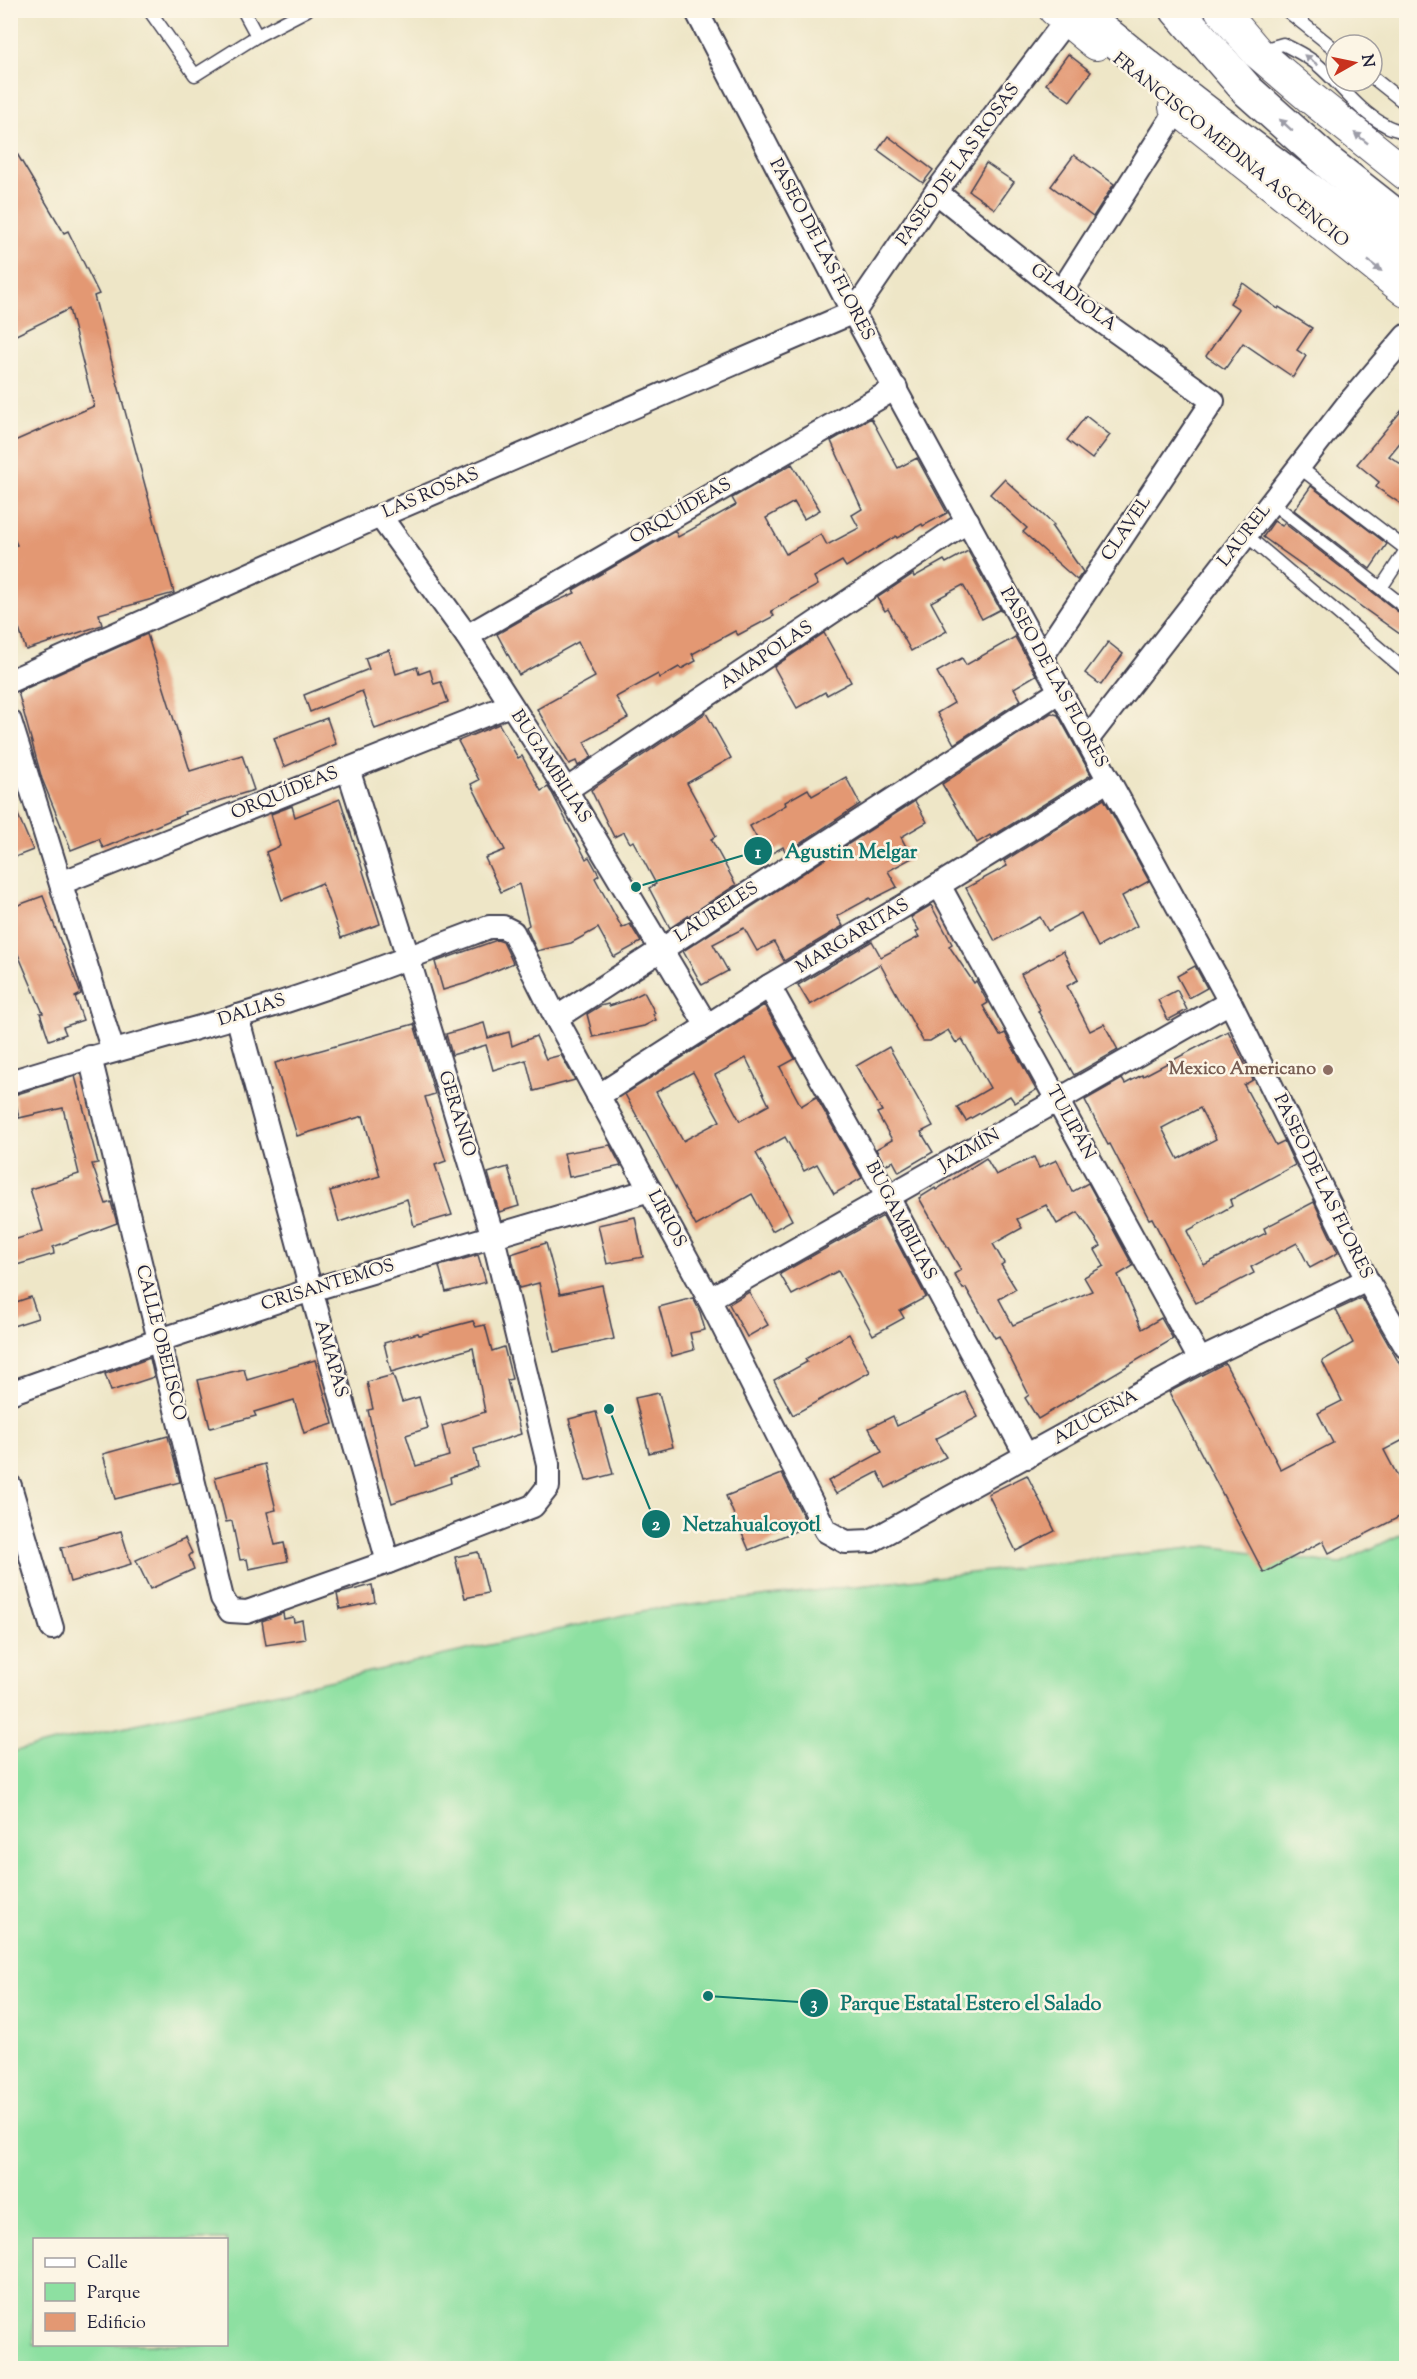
<svg xmlns="http://www.w3.org/2000/svg" width="1417" height="2379" viewBox="0 0 1417 2379" font-family="'Sorts Mill Goudy',serif">
<rect width="100%" height="100%" fill="#fcf5e5"/>
<filter id="ink" filterUnits="userSpaceOnUse"><feTurbulence type="fractalNoise" baseFrequency=".0167" numOctaves="2"/><feDisplacementMap in="SourceGraphic" scale="12" xChannelSelector="R" yChannelSelector="G"/><feConvolveMatrix kernelMatrix="1 2 1 2 8 2 1 2 1" color-interpolation-filters="sRGB"/></filter>
<filter id="wash" filterUnits="userSpaceOnUse"><feTurbulence type="fractalNoise" baseFrequency=".008" numOctaves="4" result="noise"/><feDisplacementMap in="SourceGraphic" scale="24" xChannelSelector="R" yChannelSelector="G"/><feGaussianBlur stdDeviation="1.35" result="paint"/><feColorMatrix in="noise" values="0 0 0 0 0 0 0 0 0 0 0 0 0 0 0 0 0 1.4 0 .05"/><feComposite in="paint" operator="in"/></filter>
<g filter="url(#wash)">
<rect width="100%" height="100%" fill="#eee6c7"/>
<!-- green -->
<path fill="#8de0a1" stroke="#58816e" stroke-width="1.5" fill-rule="evenodd" d="M1406,1532V2368H11L10,1752L647,1610L1208,1546L1339,1564ZM34,2240H226V2344H34Z"/>
<g id="blocks">
<!-- building -->
<g fill="#e39873" fill-rule="evenodd">
<path d="M1068,54L1091,72L1070,101L1046,84Z"/>
<path d="M888,136L933,170L923,183L878,150Z"/>
<path d="M10,142L64,233L68,231L99,294L94,296L174,593L99,614L102,625L26,650L10,602V547L17,545L10,530V443L94,406L69,309L10,338Z"/>
<path d="M1074,155L1114,184L1093,217L1051,186Z"/>
<path d="M986,163L1014,182L995,209L969,191Z"/>
<path d="M1243,283L1278,309L1279,307L1312,328L1297,350L1306,356L1293,377L1243,343L1225,369L1206,356L1239,309L1230,303Z"/>
<path d="M1407,404V434L1389,456L1407,468V508L1376,487L1379,482L1357,464Z"/>
<path d="M1086,416L1110,435L1092,459L1067,440Z"/>
<path d="M871,418L898,468L917,458L947,513L923,526L922,524L897,538L896,536L846,567L842,561L814,577L818,585L771,611L774,616L738,635L735,631L692,654L696,661L681,669L679,667L660,678L658,674L616,697L628,718L584,742L592,757L578,766L576,761L569,764L537,709L595,677L578,642L519,675L497,634L546,606L575,593L573,590L675,531L678,537L736,505L732,498L792,464L820,510L804,519L794,502L766,518L786,554L821,534L827,545L859,528L852,515L862,509L831,441Z"/>
<path d="M1004,479L1054,525L1052,527L1083,572L1077,580L1023,532L1027,528L990,494Z"/>
<path d="M1311,486L1387,544L1370,569L1294,510Z"/>
<path d="M1274,521L1282,526L1284,523L1401,614L1407,616V639L1263,537Z"/>
<path d="M968,551L1001,611L999,610L982,619L963,585L931,602L947,631L911,651L888,609L885,611L877,598L913,574L914,577L944,560L946,563Z"/>
<path d="M824,633L851,682L827,695L825,692L797,708L774,667Z"/>
<path d="M147,634L190,771L242,755L254,790L184,812L185,814L103,848L99,839L71,850L42,779L18,692Z"/>
<path d="M1015,637L1036,675L1014,688L1021,700L954,744L937,713L954,703L937,672L962,658L966,665Z"/>
<path d="M1108,642L1123,654L1101,685L1085,673Z"/>
<path d="M389,650L396,674L417,667L419,674L430,670L434,684L441,682L448,702L375,729L362,691L310,712L304,695L369,669L365,658Z"/>
<path d="M706,713L731,758L687,783L716,836L711,839L736,885L670,928L649,888L656,884L633,841L630,843L624,832L614,837L591,790Z"/>
<path d="M1051,713L1058,715L1091,775L991,837L990,835L977,843L942,784Z"/>
<path d="M327,718L336,744L284,767L274,738Z"/>
<path d="M499,724L518,758L522,756L541,791L548,787L552,793L586,859L589,857L599,875L595,878L622,928L630,924L641,942L614,957L598,928L571,943L537,951L526,927L529,925L519,884L501,892L485,858L505,850L471,784L479,780L458,741Z"/>
<path d="M846,777L860,804L786,853L783,847L767,856L750,826L786,805L785,802L808,789L812,796Z"/>
<path d="M10,796L33,850L10,859Z"/>
<path d="M340,799L380,924L341,938L322,883L282,900L266,852L280,846L271,814L292,806L295,817Z"/>
<path d="M1104,799L1149,881L1122,896L1137,926L1098,947L1081,913L1048,931L1040,917L995,941L966,888L1007,866L1004,861Z"/>
<path d="M915,801L927,822L901,837L912,858L888,871L897,887L871,900L870,898L837,916L843,926L784,961L774,942L757,951L744,928L713,944L728,971L702,985L683,951Z"/>
<path d="M43,896L79,989L81,994L75,997L83,1020L63,1027L66,1034L49,1040L40,1013H43L17,952L14,953L10,943V908Z"/>
<path d="M931,905L952,944L949,946L974,983L976,981L988,1003L983,1006L1000,1036L1005,1033L1036,1090L1015,1103L1010,1096L966,1121L957,1107L990,1088L962,1039L956,1043L948,1030L930,1041H923L880,964L810,1005L798,985L872,941L881,957L919,937L916,932L919,930L911,917Z"/>
<path d="M497,940L503,942L513,963L467,983L443,990L435,962Z"/>
<path d="M1063,951L1078,980L1067,986L1090,1031L1104,1024L1118,1050L1074,1075L1038,1011L1040,1010L1021,974Z"/>
<path d="M1195,966L1207,988L1189,998L1177,976Z"/>
<path d="M1177,990L1187,1010L1168,1020L1158,1000Z"/>
<path d="M644,992L655,1013L653,1014L656,1020L644,1026L593,1037L587,1014L600,1006L608,1004L609,1006L628,1000Z"/>
<path d="M764,1005L795,1059L780,1067L801,1106L816,1097L862,1178L834,1194L817,1164L804,1171L785,1137L756,1153L792,1220L772,1231L752,1194L696,1226L625,1094ZM746,1058L769,1105L740,1121L715,1075ZM693,1072L720,1121L683,1141L656,1092Z"/>
<path d="M484,1023L488,1038L509,1032L512,1046L536,1036L546,1059L561,1055L575,1080L534,1091L526,1060L493,1070L486,1045L452,1055L446,1034Z"/>
<path d="M414,1024L435,1094L425,1097L446,1161L435,1165L452,1215L414,1226L407,1199L339,1222L330,1191L380,1176L363,1116L297,1136L275,1063Z"/>
<path d="M1228,1031L1253,1080L1244,1085L1276,1145L1284,1141L1295,1165L1230,1200L1232,1206L1187,1231L1204,1265L1266,1233L1264,1228L1314,1202L1338,1253L1310,1268L1297,1243L1251,1267L1254,1273L1196,1303L1152,1218L1149,1219L1110,1144L1108,1145L1085,1100L1122,1079L1125,1084L1142,1075L1143,1076ZM1200,1108L1216,1139L1178,1159L1162,1128Z"/>
<path d="M889,1047L933,1126L921,1132L933,1152L899,1172L893,1161L885,1165L876,1149L892,1140L877,1113L882,1111L856,1066Z"/>
<path d="M75,1076L98,1163L92,1164L106,1204L111,1202L117,1223L53,1247L54,1254L10,1267V1241L43,1231L30,1189L79,1174L63,1108L19,1118L14,1095Z"/>
<path d="M610,1145L621,1166L569,1177L564,1153Z"/>
<path d="M1034,1157L1039,1168L1057,1160L1072,1192L1088,1183L1133,1266L1118,1275L1142,1329L1161,1318L1173,1339L1038,1419L1025,1398L1029,1395L999,1336L995,1338L966,1288L963,1289L954,1274L961,1270L919,1198L935,1188L936,1190L986,1158L996,1175ZM1046,1205L1057,1224L1078,1212L1101,1246L1095,1250L1104,1266L1084,1277L1092,1291L1013,1325L999,1299L1016,1289L1001,1265L1004,1263L993,1244L1022,1228L1017,1219Z"/>
<path d="M508,1167L519,1206L499,1212L488,1173Z"/>
<path d="M883,1216L926,1297L900,1311L904,1318L873,1335L838,1271L792,1295L780,1274Z"/>
<path d="M635,1217L643,1257L607,1264L598,1225Z"/>
<path d="M546,1243L560,1294L602,1285L614,1339L554,1352L539,1283L519,1288L511,1254Z"/>
<path d="M478,1255L486,1282L446,1292L439,1266Z"/>
<path d="M749,1292L768,1325L747,1337L729,1304Z"/>
<path d="M31,1297L38,1318L10,1327V1304Z"/>
<path d="M693,1298L700,1312L705,1330L690,1333L694,1350L672,1356L659,1307Z"/>
<path d="M1362,1298L1407,1377V1438L1384,1450L1407,1494V1513L1329,1553L1323,1541L1264,1573L1169,1392L1225,1363L1281,1470L1333,1443L1318,1413L1342,1401L1322,1361L1353,1343L1336,1310Z"/>
<path d="M473,1321L476,1327L485,1325L492,1351L504,1347L512,1379L507,1380L521,1434L474,1449L478,1467L450,1477L451,1483L392,1503L385,1478H383L368,1410L373,1409L367,1382L393,1375L402,1402L419,1397L428,1428L406,1435L416,1466L449,1456L442,1426L485,1412L473,1348L391,1372L384,1343L418,1333L419,1335Z"/>
<path d="M849,1334L870,1372L793,1415L774,1380L807,1362L805,1359Z"/>
<path d="M150,1358L154,1377L111,1391L105,1374Z"/>
<path d="M315,1360L333,1424L304,1433L294,1400L254,1412L256,1416L210,1428L198,1380L244,1369L247,1380Z"/>
<path d="M965,1392L978,1417L935,1439L946,1457L886,1488L878,1472L836,1494L828,1481L882,1452L869,1428L893,1416L897,1426Z"/>
<path d="M659,1393L673,1447L649,1453L635,1398Z"/>
<path d="M596,1412L613,1474L586,1481L569,1419Z"/>
<path d="M168,1436L180,1482L115,1499L103,1454Z"/>
<path d="M265,1464L276,1510L267,1512L275,1545L284,1543L288,1561L249,1569L247,1559L240,1560L232,1521L226,1522L215,1477Z"/>
<path d="M782,1474L808,1526L749,1550L726,1496Z"/>
<path d="M1027,1475L1055,1531L1016,1551L988,1494Z"/>
<path d="M121,1531L131,1564L70,1582L61,1548Z"/>
<path d="M185,1538L192,1553L189,1556L194,1569L150,1589L136,1560Z"/>
<path d="M478,1552L488,1593L465,1598L455,1557Z"/>
<path d="M372,1585L375,1602L340,1609L337,1594Z"/>
<path d="M283,1613L284,1619L293,1617L294,1622L302,1620L305,1639L266,1645L262,1621Z"/>
</g>
</g>
</g>
<g filter="url(#ink)">
<use href="#blocks" fill-opacity="0" stroke="#413f50" stroke-width="1.5"/>
<g fill="none" stroke-linecap="round" stroke-linejoin="round">
<!-- lane casing -->
<g stroke="#413f50" stroke-width="15">
<g id="lane">
<path d="M149,10L195,75L257,36"/>
<path d="M243,10L257,36L307,10"/>
<path d="M1286,10L1336,50"/>
<path d="M1259,51L1283,44C1296,51 1308,56 1319,66C1341,85 1358,111 1385,125C1391,129 1399,130 1406,133"/>
<path d="M1372,77L1406,104"/>
<path d="M1299,467L1406,549"/>
<path d="M1271,502L1406,608"/>
<path d="M1246,535L1406,671"/>
<path d="M1381,588L1406,550"/>
</g>
</g>
<!-- street casing -->
<g stroke="#413f50" stroke-width="26">
<g id="street">
<path d="M696,10L848,303L1230,1002L1367,1280L1406,1347"/>
<path d="M936,192L1061,292L1213,401L1042,657"/>
<path d="M1061,292L1177,110"/>
<path d="M380,516L467,636L566,790L707,1026"/>
<path d="M467,636L896,388"/>
<path d="M10,681L380,516L854,312L936,192L1067,19"/>
<path d="M10,721L113,1051"/>
<path d="M1087,740L1347,405L1406,336"/>
<path d="M566,790L968,521"/>
<path d="M61,883L510,705"/>
<path d="M939,885L1200,1360"/>
<path d="M769,986L888,1197L1027,1457"/>
<path d="M237,1016L311,1290L388,1562"/>
<path d="M556,1018L1060,691"/>
<path d="M90,1057L222,1598L230,1611L247,1612L388,1562L533,1506L548,1487V1464L493,1237L408,957L348,769"/>
<path d="M10,1082C85,1058 160,1039 235,1017C320,992 405,959 489,927H503L513,932L556,1018L709,1299L826,1531L846,1542L871,1541L1200,1360L1367,1280"/>
<path d="M598,1096L769,986L939,885L1109,780"/>
<path d="M709,1299L1230,1002"/>
<path d="M10,1393L160,1340L311,1290L650,1190"/>
<path d="M10,1486L52,1628"/>
</g>
</g>
<!-- secondary casing -->
<g stroke="#413f50" stroke-width="34">
<g id="secondary">
<path d="M1055,10L1096,44"/>
<path d="M1221,10L1257,52L1311,98L1406,174"/>
<path d="M1175,107L1406,291"/>
</g>
</g>
<!-- highway casing -->
<g stroke="#413f50" stroke-width="36">
<g id="highway">
<path d="M1078,10C1184,99 1296,180 1406,261"/>
<path d="M1177,10L1248,91L1330,164L1406,224"/>
</g>
</g>
<!-- lane -->
<use href="#lane" stroke="#fff" stroke-width="12"/>
<!-- street -->
<use href="#street" stroke="#fff" stroke-width="22"/>
<!-- secondary -->
<use href="#secondary" stroke="#fff" stroke-width="32"/>
<!-- highway -->
<use href="#highway" stroke="#fff" stroke-width="33"/>
</g>
<!-- one-way arrows -->
<defs><path id="oneway-solid" d="M-6-.8H1V-3.2L6.5 0L1 3.2V.8H-6Z" transform="scale(1.5)"/></defs>
<g fill="#9c9ca7">
<use href="#oneway-solid" transform="translate(1311 60) rotate(-144)"/>
<use href="#oneway-solid" transform="translate(1286 125) rotate(-138)"/>
<use href="#oneway-solid" transform="translate(1361 138) rotate(-142)"/>
<use href="#oneway-solid" transform="translate(1375 266) rotate(38)"/>
</g>
</g>
<!-- markers -->
<circle fill="#8d6e63" stroke="#fcf5e5" stroke-width="2" cx="1328" cy="1070" r="6"/>
<g text-anchor="middle" dominant-baseline="central" stroke-width="5" stroke-linejoin="round" paint-order="stroke">
<!-- street labels -->
<g font-size="18" fill="#22223b" stroke="#fcf5e5">
<text transform="translate(1230 151) rotate(39)">FRANCISCO MEDINA ASCENCIO</text>
<text transform="translate(959 165) rotate(-54)">PASEO DE LAS ROSAS</text>
<text transform="translate(821 250) rotate(62)">PASEO DE LAS FLORES</text>
<text transform="translate(1073 298) rotate(36)">GLADIOLA</text>
<text transform="translate(431 494) rotate(-23)">LAS ROSAS</text>
<text transform="translate(681 512) rotate(-30)">ORQUÍDEAS</text>
<text transform="translate(1127 529) rotate(-56)">CLAVEL</text>
<text transform="translate(1245 536) rotate(-52)">LAUREL</text>
<text transform="translate(767 656) rotate(-34)">AMAPOLAS</text>
<text transform="translate(1053 678) rotate(61)">PASEO DE LAS FLORES</text>
<text transform="translate(550 767) rotate(57)">BUGAMBILIAS</text>
<text transform="translate(285 794) rotate(-22)">ORQUÍDEAS</text>
<text transform="translate(717 913) rotate(-33)">LAURELES</text>
<text transform="translate(853 937) rotate(-31)">MARGARITAS</text>
<text transform="translate(252 1011) rotate(-18)">DALIAS</text>
<text transform="translate(456 1114) rotate(73)">GERANIO</text>
<text transform="translate(1070 1123) rotate(61)">TULIPÁN</text>
<text transform="translate(970 1151) rotate(-30)">JAZMÍN</text>
<text transform="translate(1322 1187) rotate(64)">PASEO DE LAS FLORES</text>
<text transform="translate(666 1219) rotate(62)">LIRIOS</text>
<text transform="translate(900 1221) rotate(62)">BUGAMBILIAS</text>
<text transform="translate(328 1286) rotate(-17)">CRISANTEMOS</text>
<text transform="translate(160 1343) rotate(76)">CALLE OBELISCO</text>
<text transform="translate(330 1359) rotate(74)">AMAPAS</text>
<text transform="translate(1096 1418) rotate(-29)">AZUCENA</text>
</g>
<!-- education labels -->
<g font-size="18" font-weight="bold" fill="#785e54" stroke="#fcf5e5" text-anchor="end">
<text x="1316" y="1070">Mexico Americano</text>
</g>
</g>
<!-- callouts -->
<path fill="none" stroke="#0f766e" stroke-width="2" d="M636 887L758 851M609 1409L656 1524M708 1996L814 2003"/>
<g fill="#0f766e" stroke="#fcf5e5" stroke-width="2">
<circle cx="636" cy="887" r="6"/>
<circle cx="609" cy="1409" r="6"/>
<circle cx="708" cy="1996" r="6"/>
<circle cx="758" cy="851" r="15"/>
<circle cx="656" cy="1524" r="15"/>
<circle cx="814" cy="2003" r="15"/>
</g>
<g font-size="18" text-anchor="middle" font-weight="bold" fill="#fff">
<text x="758" y="858">1</text>
<text x="656" y="1530">2</text>
<text x="814" y="2009">3</text>
</g>
<g font-size="20" text-anchor="middle" font-weight="bold" fill="#0f766e" stroke="#fcf5e5" stroke-width="5" stroke-linejoin="round" paint-order="stroke">
<text x="851" y="858">Agustin Melgar</text>
<text x="752" y="1531">Netzahualcoyotl</text>
<text x="971" y="2010">Parque Estatal Estero el Salado</text>
</g>
<!-- margin -->
<rect width="1417" height="2379" fill="none" stroke="#fcf5e5" stroke-width="36"/>
<!-- legend -->
<rect x="33" y="2238" width="195" height="108" fill="#fcf5e5" stroke="#a5a1a1" stroke-width="1.5"/>
<rect x="45" y="2258" width="30" height="9" fill="#ffffff" stroke="#a5a1a1" stroke-width="1.5"/>
<text x="87" y="2268" font-size="18" fill="#22223b">Calle</text>
<rect x="45" y="2283" width="30" height="18" fill="#8de0a1" stroke="#a5a1a1" stroke-width="1.5"/>
<text x="87" y="2298" font-size="18" fill="#22223b">Parque</text>
<rect x="45" y="2313" width="30" height="18" fill="#e39873" stroke="#a5a1a1" stroke-width="1.5"/>
<text x="87" y="2328" font-size="18" fill="#22223b">Edificio</text>
<!-- north arrow -->
<g transform="translate(1354 63) rotate(81)"><circle r="28" fill="#fcf5e5" stroke="#a5a1a1" stroke-width="1.5"/>
<path d="M0-4.5L10 22L0 15L-10 22Z" fill="#c8321e"/>
<text y="-9" font-size="16" font-weight="bold" text-anchor="middle" fill="#22223b">N</text>
</g>
</svg>
